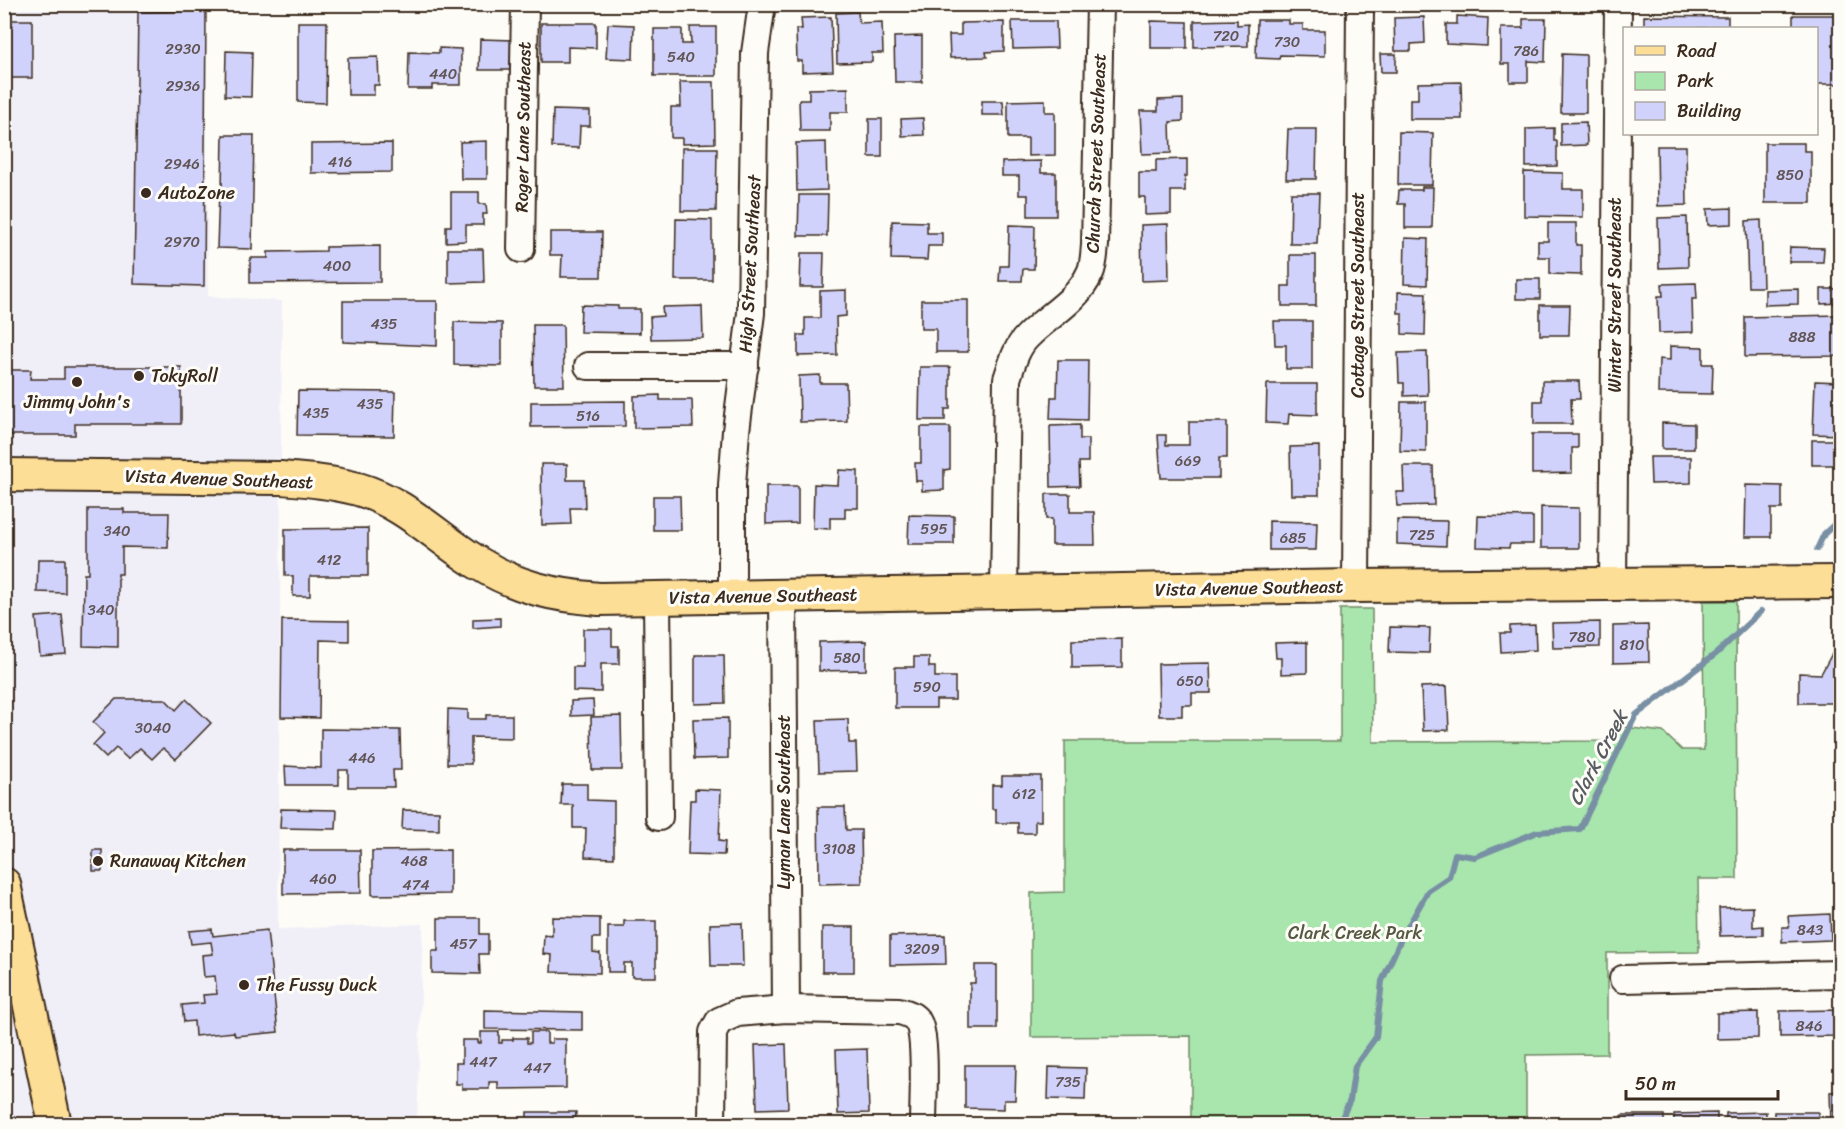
<svg xmlns="http://www.w3.org/2000/svg" width="1845" height="1129" viewBox="0 0 1845 1129" font-family="Sriracha,sans-serif">
<rect width="100%" height="100%" fill="#fdfcf7"/>
<filter id="ink" filterUnits="userSpaceOnUse"><feTurbulence type="fractalNoise" baseFrequency=".0167" numOctaves="2"/><feDisplacementMap in="SourceGraphic" scale="12" xChannelSelector="R" yChannelSelector="G"/><feConvolveMatrix kernelMatrix="1 2 1 2 8 2 1 2 1" color-interpolation-filters="sRGB"/></filter>
<g filter="url(#ink)">
<!-- built -->
<path fill="#f0eff8" d="M5,5H206L208,296L282,301L278,929L423,924L417,1124H5Z"/>
<!-- green -->
<path fill="#a8e6ad" stroke="#728866" stroke-width="1.5" d="M1703,601H1736L1737,879H1698L1699,952L1607,953V1054L1526,1055V1124H1191V1036L1031,1037V893L1065,892V741H1340V609H1372L1373,742L1609,741L1616,726L1663,732L1682,750H1704Z"/>
<g fill="none" stroke-linecap="round" stroke-linejoin="round">
<!-- stream -->
<g stroke="#788fa4" stroke-width="6">
<path d="M1817,549L1824,534L1840,519"/>
<path d="M1339,1124L1350,1100L1355,1066L1376,1037L1382,981L1401,939L1428,891L1449,877L1455,854L1475,857L1537,832L1580,829L1636,715L1717,653L1761,611"/>
</g>
</g>
<!-- building -->
<g fill="#d1d2fb" stroke="#3b2a1e" stroke-width="1.5">
<path d="M206,11L204,286L134,284L138,12Z"/>
<path d="M858,12L859,23L882,22L883,53H872V62L837,63L836,13Z"/>
<path d="M1793,15H1840L1838,84H1816V28H1793Z"/>
<path d="M1457,16L1488,18L1487,46L1446,44V24H1457Z"/>
<path d="M1644,16L1728,17V28H1644Z"/>
<path d="M831,17L833,71L802,72V61H797L796,29H802L801,18Z"/>
<path d="M1424,17L1425,43L1411,44V51H1395L1394,18Z"/>
<path d="M1523,19H1546L1545,62L1528,61V82H1510V64H1501V28H1523Z"/>
<path d="M4,20H32V78H10V87H4Z"/>
<path d="M1237,20V25L1248,24V46L1194,47V21Z"/>
<path d="M1257,20H1289V24H1303V30H1325V56L1280,55L1279,59L1256,58Z"/>
<path d="M1012,21H1056L1057,48L1013,49Z"/>
<path d="M1151,21L1187,22V48H1151Z"/>
<path d="M298,22H327L326,103L298,102Z"/>
<path d="M1004,22V51L986,52L987,57L950,58L949,35H961V23Z"/>
<path d="M541,23H596V48L568,47V62H541Z"/>
<path d="M608,24L634,25L633,59L606,58Z"/>
<path d="M690,27H716V76H654V29H682V44H691Z"/>
<path d="M922,36V82H895L894,37Z"/>
<path d="M480,39L514,40V70H479Z"/>
<path d="M439,48L461,49V85H432V89H408L409,52L439,53Z"/>
<path d="M226,51L252,52L251,97L225,96Z"/>
<path d="M1380,54H1396V72H1381Z"/>
<path d="M1562,54L1586,55V113H1561Z"/>
<path d="M378,57L379,85H374V95H348V58Z"/>
<path d="M680,82H714L715,143L682,144V138H671V107H681Z"/>
<path d="M1461,82L1462,119H1410V99H1418V83Z"/>
<path d="M848,88V112H830V131H800L799,100H809V89Z"/>
<path d="M1183,99V121L1170,122L1171,153L1142,154L1140,111H1158V100Z"/>
<path d="M1045,100V112H1055V155L1028,156V138H1008V101Z"/>
<path d="M982,101H1003L1004,115H982Z"/>
<path d="M553,110L590,111V126H580L579,148L552,147Z"/>
<path d="M923,118L924,135L902,136L901,119Z"/>
<rect x="869" y="119" width="13" height="38"/>
<path d="M1586,122L1587,145L1561,146V123Z"/>
<path d="M1554,128V141H1557V166L1526,167V129Z"/>
<path d="M1288,129H1317L1316,179H1286Z"/>
<path d="M1399,132L1433,133L1432,185H1398Z"/>
<path d="M223,135H254L252,249L217,248L219,190H222Z"/>
<path d="M487,141V179H461L460,142Z"/>
<path d="M826,142L827,190L797,191L796,143Z"/>
<path d="M392,143V172L311,173V144Z"/>
<path d="M1765,143H1804V151H1811V203H1765Z"/>
<path d="M1657,146H1686L1687,205L1658,206Z"/>
<path d="M682,148H717L716,211H681Z"/>
<path d="M1187,159V176H1185V191H1171V214L1145,215V197H1139V172H1156V160Z"/>
<path d="M1041,161V173H1056V216H1028V195H1019V176H1002V162Z"/>
<path d="M1524,172L1563,173V189H1583V217L1524,216Z"/>
<path d="M1422,187H1433L1432,228H1405V204H1398L1399,190H1422Z"/>
<path d="M451,192H479V204H486L487,214H483V225H466V241L446,242V226H451Z"/>
<path d="M1291,193H1319L1317,244H1290Z"/>
<path d="M799,195H828L827,236H798Z"/>
<path d="M1732,208V224L1708,225L1707,209Z"/>
<path d="M1687,217L1688,267L1659,268L1658,218Z"/>
<path d="M676,219L712,220V280H675Z"/>
<path d="M1761,220L1763,287H1748L1746,221Z"/>
<path d="M892,221L927,222V233H942V246H928L927,260L891,259Z"/>
<path d="M1548,223H1576V245H1581V275L1550,274V257H1538V241H1548Z"/>
<path d="M1168,224L1169,280L1142,281L1141,225Z"/>
<path d="M1009,225L1035,226L1034,269H1023L1022,281H999L1000,266H1008Z"/>
<path d="M550,232H602L601,277H561L562,255H550Z"/>
<path d="M1405,238L1428,239L1427,285L1404,284Z"/>
<path d="M380,246V282L250,283V258H268V252L326,251V247Z"/>
<path d="M1790,247L1824,248L1823,262H1789Z"/>
<path d="M448,249H483L484,282L448,283Z"/>
<path d="M801,253H824L823,287H800Z"/>
<path d="M1290,255H1316V306H1282V286H1290Z"/>
<rect x="1516" y="279" width="24" height="20"/>
<path d="M1696,283L1697,299H1692L1693,332L1659,333L1658,296H1663L1662,284Z"/>
<path d="M1798,289V304L1765,305V290Z"/>
<path d="M1821,289H1840V303L1821,304Z"/>
<path d="M846,290V316L836,317L837,355L798,356V335H805V318H820V291Z"/>
<path d="M1398,292L1426,293L1425,335L1402,334V313H1398Z"/>
<path d="M921,300H968V352H936V329H921Z"/>
<path d="M343,301H437V346L343,342Z"/>
<path d="M581,305L618,306V309H640V333L580,332Z"/>
<path d="M1540,305H1570L1569,335H1540Z"/>
<path d="M702,306L703,338L651,339L650,317L663,316L662,307Z"/>
<path d="M1840,315V356L1745,357V317Z"/>
<path d="M1274,321H1312V369H1286V345H1275Z"/>
<path d="M454,322L502,323V366L454,365Z"/>
<path d="M533,325H563L564,386H534Z"/>
<path d="M1670,346L1703,347V364H1713L1712,394L1658,393L1659,359L1670,360Z"/>
<path d="M1427,352L1428,395L1404,396V383H1399L1398,353Z"/>
<path d="M1058,360H1088L1087,420L1050,419L1051,397H1057Z"/>
<path d="M64,367H181V424H75V435H7V370H31L30,379H64Z"/>
<path d="M920,367H950V409H945V420H919Z"/>
<path d="M820,375V383H846L847,421L800,422L799,376Z"/>
<path d="M1542,381H1579L1580,399H1571L1572,424H1534V401H1542Z"/>
<path d="M1815,381L1840,382V435L1813,434Z"/>
<path d="M1267,384H1317V415L1289,414L1288,424L1266,423Z"/>
<path d="M298,391L395,392L394,436L297,435Z"/>
<path d="M660,395V400H692L693,427L634,428V396Z"/>
<path d="M625,401V426L531,427V402Z"/>
<path d="M1401,402H1426V452L1400,451Z"/>
<path d="M1189,422H1227V458H1219V478H1161L1158,435H1166V445H1189Z"/>
<path d="M1662,423L1694,424V449H1662Z"/>
<path d="M1080,425V439H1088V462H1079L1080,486L1051,487L1050,426Z"/>
<path d="M921,427H950V469L944,470V490L922,491V481H916L915,463H921Z"/>
<path d="M1532,434H1578V448H1572V473L1532,474Z"/>
<rect x="1812" y="440" width="28" height="25"/>
<path d="M1319,446V495H1291L1290,447Z"/>
<path d="M1650,457H1691V483L1651,484Z"/>
<path d="M541,464H567V480H584L585,508H570L571,524L542,525Z"/>
<path d="M1403,466H1433L1434,505L1397,506L1396,492H1404Z"/>
<path d="M839,470L858,471V508H845V518H830V529L813,528L814,484L838,485Z"/>
<path d="M1746,485L1782,486V509H1771V537H1745Z"/>
<path d="M766,486H798V523L766,524Z"/>
<path d="M1046,494H1070V512H1094L1095,545H1052V519H1046Z"/>
<path d="M653,496H680L681,530H653Z"/>
<path d="M1541,507L1579,508V548H1541Z"/>
<path d="M88,509H124V513H169L168,548L122,547V574H118V647L83,646L84,574H88Z"/>
<path d="M909,515L954,516V544H908Z"/>
<path d="M1478,516L1533,517V544H1510L1509,548L1477,547Z"/>
<path d="M1397,520L1447,521L1446,546L1397,544Z"/>
<path d="M1269,521L1317,522L1316,550H1269Z"/>
<path d="M368,528V576H310V596H293V576H285V529Z"/>
<path d="M38,559H65V593L37,592Z"/>
<path d="M62,615L66,654L40,656L36,617Z"/>
<path d="M500,618V626L473,628V619Z"/>
<path d="M282,620L349,621V641L320,640L319,718L281,717Z"/>
<path d="M1600,622V647L1553,648L1552,623Z"/>
<path d="M1535,625L1536,650L1501,652L1500,633H1510V626Z"/>
<path d="M1648,625L1649,662L1613,663V626Z"/>
<path d="M1390,627L1430,628L1429,653L1389,652Z"/>
<path d="M583,629H612V646H619V664H601V692L573,691V667H583Z"/>
<path d="M1122,639V667L1072,668V640Z"/>
<path d="M866,641V670L819,671V642Z"/>
<path d="M1307,642V673L1281,674V658H1276L1275,643Z"/>
<path d="M1835,648L1840,651V703H1799V673L1821,674Z"/>
<path d="M695,655H724L725,703L695,704Z"/>
<path d="M914,657H929V667H935V677H955V700H936V708H895V667H914Z"/>
<path d="M1210,663L1211,693H1192V705H1182V716H1159L1158,664Z"/>
<path d="M1447,686L1449,730L1423,731L1421,687Z"/>
<path d="M116,699H165L176,710L186,699L211,723L176,759L163,748L152,759L140,748L128,759L116,748L106,758L93,745L104,733L93,722Z"/>
<path d="M593,700L594,715L571,716V701Z"/>
<path d="M448,709L468,710V719H486V715H512V738L471,737V764H447Z"/>
<path d="M621,716L622,770H592L591,717Z"/>
<path d="M728,718V758L694,759L693,719Z"/>
<path d="M848,719L849,743H856L857,771L819,772L817,720Z"/>
<path d="M321,729L400,730L401,770H393L394,787H348V770H339V785H286L285,766L321,768Z"/>
<path d="M1002,776H1041V821H1035V833H1018V823H996V809H992V785H1002Z"/>
<path d="M562,784H587V800L614,801V858L585,857L586,828H573V805H561Z"/>
<path d="M695,789L721,790L719,841L725,842L724,855L688,854L690,800H695Z"/>
<path d="M818,807H845L846,830H861L862,883L819,884Z"/>
<path d="M281,809L337,810L336,829L280,828Z"/>
<path d="M403,810L439,811V830L402,829Z"/>
<rect x="93" y="850" width="9" height="21"/>
<path d="M283,850H360L361,893L283,894Z"/>
<path d="M450,850V894L372,895V851Z"/>
<path d="M1753,907V927L1763,926V935L1720,936L1719,908Z"/>
<path d="M1830,914L1831,940L1782,942V927H1789L1788,916Z"/>
<path d="M552,917L600,918V938H593V952L600,953V973L551,972L552,955L543,954L544,935L552,936Z"/>
<path d="M438,918H480V934H488V954H479L480,974L432,973V951H438Z"/>
<path d="M624,921H656V977H632V963H624V972H608V927H624Z"/>
<path d="M742,923L743,966H711L710,924Z"/>
<rect x="822" y="927" width="32" height="45"/>
<path d="M212,929L213,936L267,930L278,1032L235,1036L234,1032L195,1036L194,1021L184,1022L182,1005L204,1003L203,995L217,994L215,976L204,977L202,955L213,954L211,942L191,944L189,931Z"/>
<path d="M945,935L946,964L890,965V936Z"/>
<path d="M975,965H997V1029H970V983H975Z"/>
<path d="M485,1010L582,1012V1030L485,1029Z"/>
<path d="M1840,1010V1036L1780,1037V1011Z"/>
<path d="M1758,1012V1038L1717,1039V1013Z"/>
<path d="M481,1032H499V1043H502V1040H513V1038H527V1043H531V1032H547V1043H552V1039H566V1088L498,1089V1082H489V1089H462V1084H456V1063H462V1040H478V1043H481Z"/>
<path d="M786,1044L788,1108L757,1109L755,1045Z"/>
<path d="M867,1049L869,1113L838,1114L836,1050Z"/>
<path d="M965,1065H1016L1015,1100H1004V1109L965,1108Z"/>
<path d="M1049,1067L1086,1068L1085,1100L1048,1099Z"/>
<path d="M1840,1091V1124H1831L1830,1092Z"/>
<path d="M527,1112H576L575,1124H527Z"/>
<path d="M1766,1112V1124H1726V1113Z"/>
<rect x="1774" y="1112" width="44" height="12"/>
<path d="M1717,1113V1124H1674V1114Z"/>
<rect x="1622" y="1115" width="42" height="9"/>
<path d="M500,1119H517V1124H501Z"/>
<rect x="1534" y="1123" width="65" height="1"/>
</g>
<g fill="none" stroke-linecap="round" stroke-linejoin="round">
<!-- minor casing -->
<g stroke="#3b2a1e" stroke-width="30">
<g id="minor">
<path d="M521,249L525,4"/>
<path d="M588,366H745"/>
<path d="M1613,585L1618,4"/>
<path d="M1356,586L1360,4"/>
<path d="M1004,593L1007,379C1012,364 1016,348 1027,337C1048,315 1077,302 1090,273C1094,265 1094,254 1095,245L1100,4"/>
<path d="M783,595L786,1009"/>
<path d="M732,596V485L736,431L751,313L755,53L762,4"/>
<path d="M657,597L659,817"/>
<path d="M1623,979L1840,974"/>
<path d="M712,1124L713,1032L719,1021L737,1013L786,1009L899,1011C907,1013 914,1015 918,1022C927,1037 923,1104 923,1124"/>
</g>
</g>
<!-- major casing -->
<g stroke="#3b2a1e" stroke-width="36">
<g id="major">
<path d="M4,475L281,478C306,480 333,482 358,489C406,503 437,538 478,563C518,588 553,595 599,599L1356,586L1840,582"/>
<path d="M4,884L55,1124"/>
</g>
</g>
<!-- minor -->
<use href="#minor" stroke="#fdfcf7" stroke-width="26"/>
<!-- major -->
<use href="#major" stroke="#fdde96" stroke-width="32"/>
</g>
</g>
<!-- markers -->
<g fill="#3b2a1e" stroke="#fdfcf7" stroke-width="2">
<circle cx="146" cy="193" r="6"/>
<circle cx="139" cy="376" r="6"/>
<circle cx="77" cy="382" r="6"/>
<circle cx="98" cy="861" r="6"/>
<circle cx="244" cy="985" r="6"/>
</g>
<g text-anchor="middle" dominant-baseline="central" stroke-width="6" stroke-linejoin="round" paint-order="stroke">
<!-- number labels -->
<g font-size="15" fill="#605455">
<text x="1226" y="36">720</text>
<text x="1287" y="42">730</text>
<text x="183" y="49">2930</text>
<text x="1526" y="51">786</text>
<text x="681" y="57">540</text>
<text x="443" y="74">440</text>
<text x="183" y="86">2936</text>
<text x="340" y="162">416</text>
<text x="182" y="164">2946</text>
<text x="1790" y="175">850</text>
<text x="182" y="242">2970</text>
<text x="337" y="266">400</text>
<text x="384" y="324">435</text>
<text x="1802" y="337">888</text>
<text x="370" y="404">435</text>
<text x="316" y="413">435</text>
<text x="588" y="416">516</text>
<text x="1188" y="461">669</text>
<text x="934" y="529">595</text>
<text x="117" y="531">340</text>
<text x="1422" y="535">725</text>
<text x="1293" y="538">685</text>
<text x="329" y="560">412</text>
<text x="101" y="610">340</text>
<text x="1582" y="637">780</text>
<text x="1632" y="645">810</text>
<text x="847" y="658">580</text>
<text x="1190" y="681">650</text>
<text x="927" y="687">590</text>
<text x="153" y="728">3040</text>
<text x="362" y="758">446</text>
<text x="1024" y="794">612</text>
<text x="839" y="849">3108</text>
<text x="414" y="861">468</text>
<text x="323" y="879">460</text>
<text x="416" y="885">474</text>
<text x="1810" y="930">843</text>
<text x="463" y="944">457</text>
<text x="922" y="949">3209</text>
<text x="1809" y="1026">846</text>
<text x="483" y="1062">447</text>
<text x="537" y="1068">447</text>
<text x="1068" y="1082">735</text>
</g>
<!-- street labels -->
<g font-size="18" fill="#3b2a1e" stroke="#fdfcf7">
<text transform="translate(523 127) rotate(-89)">Roger Lane Southeast</text>
<text transform="translate(1096 153) rotate(-88)">Church Street Southeast</text>
<text transform="translate(750 264) rotate(-87)">High Street Southeast</text>
<text transform="translate(1358 295) rotate(-90)">Cottage Street Southeast</text>
<text transform="translate(1615 295) rotate(-90)">Winter Street Southeast</text>
<text transform="translate(219 479) rotate(2)">Vista Avenue Southeast</text>
<text transform="translate(1249 588) rotate(-1)">Vista Avenue Southeast</text>
<text transform="translate(763 596) rotate(-1)">Vista Avenue Southeast</text>
<text transform="translate(784 802) rotate(-90)">Lyman Lane Southeast</text>
</g>
<!-- poi labels -->
<g font-size="18" fill="#3b2a1e" stroke="#fdfcf7" text-anchor="start">
<text x="158" y="193">AutoZone</text>
<text x="151" y="376">TokyRoll</text>
<text x="77" y="402" text-anchor="middle">Jimmy John's</text>
<text x="110" y="861">Runaway Kitchen</text>
<text x="256" y="985">The Fussy Duck</text>
</g>
<!-- park labels -->
<g font-size="18" fill="#565942" stroke="#fdfcf7">
<text x="1355" y="933">Clark Creek Park</text>
</g>
<!-- water labels -->
<g font-size="20" font-style="italic" fill="#595c61" stroke="#fdfcf7">
<text transform="translate(1598 758) rotate(-62)">Clark Creek</text>
</g>
</g>
<!-- margin -->
<rect width="1845" height="1129" fill="none" stroke="#fdfcf7" stroke-width="24"/>
<rect x="12" y="12" width="1821" height="1105" fill="none" stroke="#3b2a1e" stroke-width="2" filter="url(#ink)"/>
<!-- legend -->
<rect x="1623" y="27" width="195" height="108" fill="#fdfcf7" stroke="#afa8a0" stroke-width="1.5"/>
<rect x="1635" y="46" width="30" height="9" fill="#fdde96" stroke="#afa8a0" stroke-width="1.5"/>
<text x="1677" y="57" font-size="18" fill="#3b2a1e">Road</text>
<rect x="1635" y="72" width="30" height="18" fill="#a8e6ad" stroke="#afa8a0" stroke-width="1.5"/>
<text x="1677" y="87" font-size="18" fill="#3b2a1e">Park</text>
<rect x="1635" y="102" width="30" height="18" fill="#d1d2fb" stroke="#afa8a0" stroke-width="1.5"/>
<text x="1677" y="117" font-size="18" fill="#3b2a1e">Building</text>
<!-- scale -->
<path d="M1626 1090v9h152v-9" fill="none" stroke="#3b2a1e" stroke-width="3"/>
<text x="1635" y="1090" font-size="18" fill="#3b2a1e" stroke="#fdfcf7" stroke-width="4.5" paint-order="stroke">50 m</text>
</svg>
